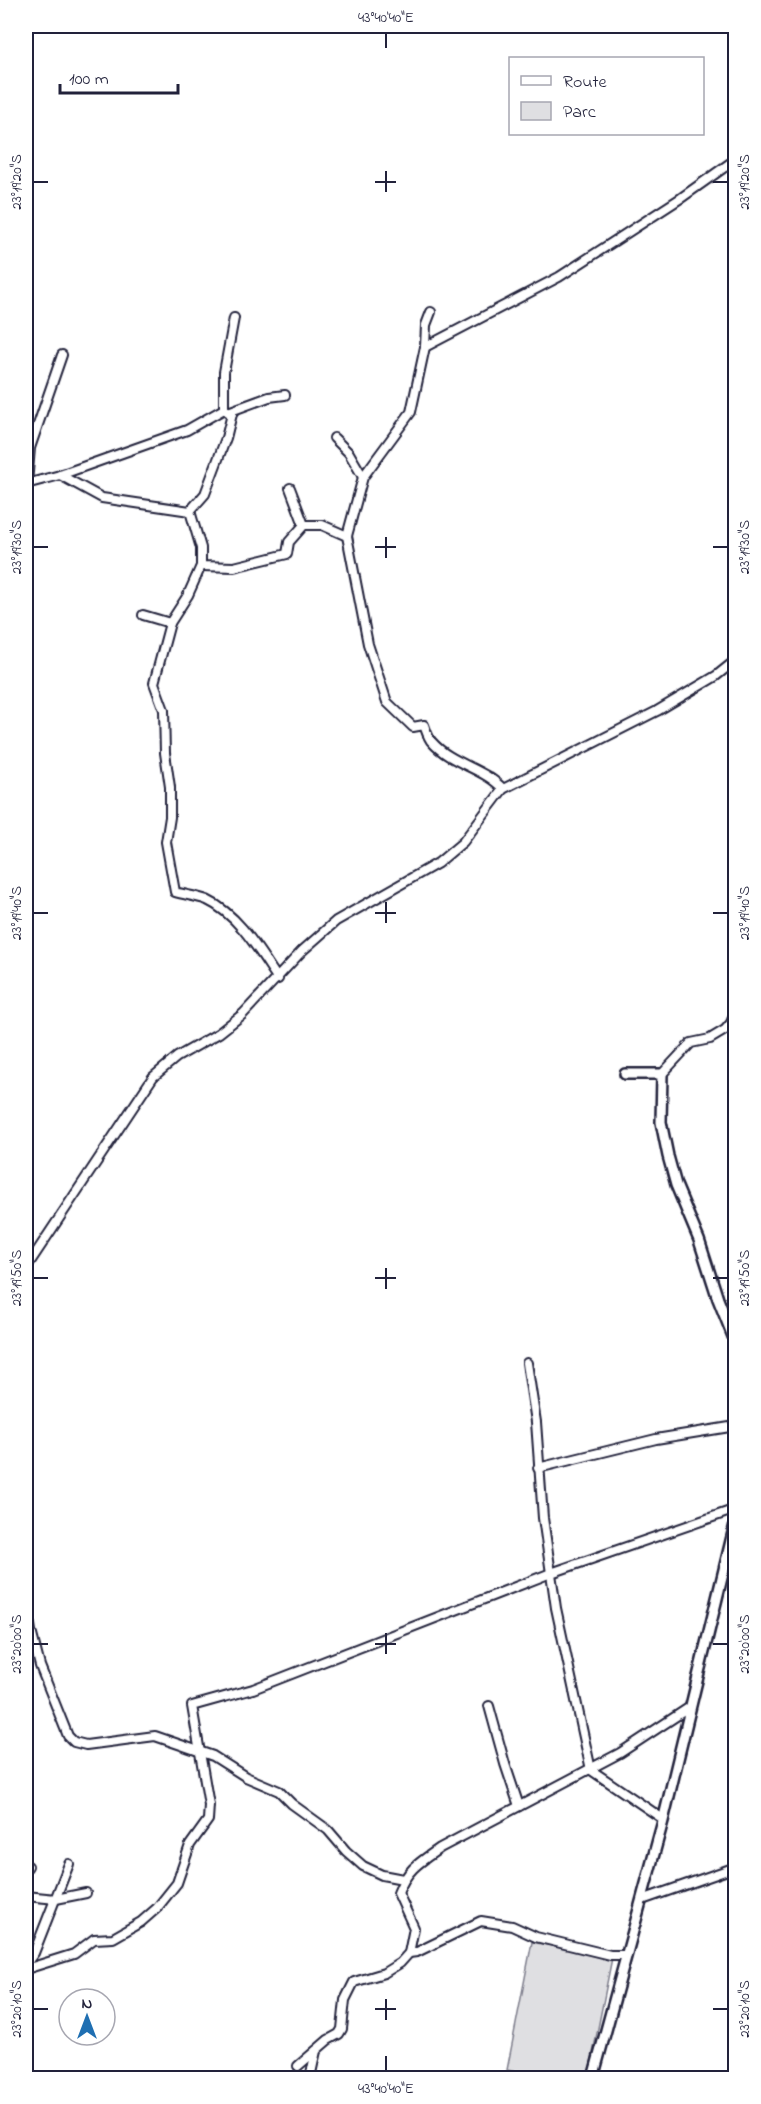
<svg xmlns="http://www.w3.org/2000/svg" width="761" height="2104" viewBox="0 0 761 2104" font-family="'Indie Flower',sans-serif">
<rect width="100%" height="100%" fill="#fff"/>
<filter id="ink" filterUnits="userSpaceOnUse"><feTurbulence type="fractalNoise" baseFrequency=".0167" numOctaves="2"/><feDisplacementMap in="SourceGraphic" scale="12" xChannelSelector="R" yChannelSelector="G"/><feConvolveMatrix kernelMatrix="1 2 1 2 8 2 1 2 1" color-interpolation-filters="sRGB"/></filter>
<g filter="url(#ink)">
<!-- green -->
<path fill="#dfdfe2" stroke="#80808e" stroke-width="1.5" d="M532,1942L612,1958L588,2078H550L507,2070Z"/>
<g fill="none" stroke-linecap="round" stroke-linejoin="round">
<!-- minor casing -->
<g stroke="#22223b" stroke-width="12">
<g id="minor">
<path d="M431,312L426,325L425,347L411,412L363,477L347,536L368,644L387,702L413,727L424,725C426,730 428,738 432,742C451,764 484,768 503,789"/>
<path d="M425,347L559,277L681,198L736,159"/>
<path d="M228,412L269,397L285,395"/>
<path d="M334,438L349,453L363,477"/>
<path d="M60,475L102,498L190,511L201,548V566L234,567L287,554L289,542L304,525H322L347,536"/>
<path d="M26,484L60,475L187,430L224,409V372L234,318"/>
<path d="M27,484L30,448L62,355"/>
<path d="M290,488L304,525"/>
<path d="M190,511L205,494L226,438L232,414L224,409"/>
<path d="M201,566L188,595L170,623L154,683L164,710L165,753L170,787V817L166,842L175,892C185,895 197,896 207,900C239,915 259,951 278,979"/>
<path d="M143,615L170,623"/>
<path d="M662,1074L691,1043L710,1039L725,1030L731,1023L736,1010"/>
<path d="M26,1268L153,1077L177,1057L219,1033L243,1014L302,951L336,921L438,863L463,842L503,789L657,711L716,676L736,660"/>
<path d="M527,1363L536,1422L543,1518L556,1608L591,1770L663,1819"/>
<path d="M538,1468L656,1439L736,1426"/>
<path d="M26,1598L31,1631L40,1666L68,1736L74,1742L86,1745L155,1736L213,1756L246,1777L279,1791L292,1804L328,1830L346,1851L363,1866L382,1875L403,1879"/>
<path d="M489,1706L505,1764L519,1806"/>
<path d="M26,1869L28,1866"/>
<path d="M26,1896L56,1899L86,1893"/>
<path d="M642,1900L736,1867"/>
<path d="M409,1953L417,1952L481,1921L512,1926L536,1937L610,1955H626"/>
<path d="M26,1964L34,1953L69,1864"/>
<path d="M26,1969L74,1954L94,1939L113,1938L141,1922L157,1908L177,1883L190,1845L208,1820L209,1805L192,1706L253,1689L551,1573L736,1509"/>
<path d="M298,2066L328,2040L339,2034L342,2029L345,2000L354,1982L384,1973L400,1963L409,1953L414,1928L398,1893C407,1869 420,1862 440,1848L620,1753L690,1707"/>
<path d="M310,2078L316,2051"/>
</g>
</g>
<!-- tertiary casing -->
<g stroke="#22223b" stroke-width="14">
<g id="tertiary">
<path d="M625,1074H662L661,1122L668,1156L676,1185L699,1240L718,1299L736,1344"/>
<path d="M593,2078L663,1821L736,1520"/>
</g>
</g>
<!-- minor -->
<use href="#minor" stroke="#fff" stroke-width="8"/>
<!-- tertiary -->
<use href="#tertiary" stroke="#fff" stroke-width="9"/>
</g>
</g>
<!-- ticks -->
<path fill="none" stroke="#22223b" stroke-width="2" d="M386,33V48M386,171V192M33,182H48M375,182H396M713,182H728M386,537V558M33,547H48M375,547H396M713,547H728M386,902V923M33,913H48M375,913H396M713,913H728M386,1268V1289M33,1278H48M375,1278H396M713,1278H728M386,1633V1654M33,1644H48M375,1644H396M713,1644H728M386,1999V2020M33,2009H48M375,2009H396M713,2009H728M386,2056V2071"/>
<!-- margin -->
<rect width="761" height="2104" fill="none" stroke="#fff" stroke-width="66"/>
<!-- legend -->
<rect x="509" y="57" width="195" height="78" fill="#ffffff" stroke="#a7a7b1" stroke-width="1.5"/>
<rect x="521" y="76" width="30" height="9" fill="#ffffff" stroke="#a7a7b1" stroke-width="1.5"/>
<text x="563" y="87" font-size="18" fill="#22223b">Route</text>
<rect x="521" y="102" width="30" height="18" fill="#dfdfe2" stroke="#a7a7b1" stroke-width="1.5"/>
<text x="563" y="117" font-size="18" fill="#22223b">Parc</text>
<!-- north arrow -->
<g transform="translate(87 2017)"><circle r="28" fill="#ffffff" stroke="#a7a7b1" stroke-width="1.5"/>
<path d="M0-4.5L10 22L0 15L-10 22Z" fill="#1f6fb2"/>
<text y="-9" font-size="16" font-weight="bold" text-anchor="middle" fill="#22223b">N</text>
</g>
<!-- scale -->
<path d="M60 84v9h118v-9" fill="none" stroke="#22223b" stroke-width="3"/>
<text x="69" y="84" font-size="18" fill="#22223b" stroke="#ffffff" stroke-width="4.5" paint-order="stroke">100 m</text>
<rect x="33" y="33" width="695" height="2038" fill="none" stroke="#22223b" stroke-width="2"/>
<g font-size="15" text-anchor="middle" fill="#22223b">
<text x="386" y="22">43°40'40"E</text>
<text transform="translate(16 182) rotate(-90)" y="5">23°19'20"S</text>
<text transform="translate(744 182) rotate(-90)" y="5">23°19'20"S</text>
<text transform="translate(16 547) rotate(-90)" y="5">23°19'30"S</text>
<text transform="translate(744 547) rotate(-90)" y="5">23°19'30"S</text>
<text transform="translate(16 913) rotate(-90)" y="5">23°19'40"S</text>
<text transform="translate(744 913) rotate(-90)" y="5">23°19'40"S</text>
<text transform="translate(16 1278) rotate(-90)" y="5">23°19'50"S</text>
<text transform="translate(744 1278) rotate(-90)" y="5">23°19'50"S</text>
<text transform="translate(16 1644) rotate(-90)" y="5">23°20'00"S</text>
<text transform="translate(744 1644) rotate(-90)" y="5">23°20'00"S</text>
<text transform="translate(16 2009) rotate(-90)" y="5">23°20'10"S</text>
<text transform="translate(744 2009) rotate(-90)" y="5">23°20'10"S</text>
<text x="386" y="2093">43°40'40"E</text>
</g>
</svg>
